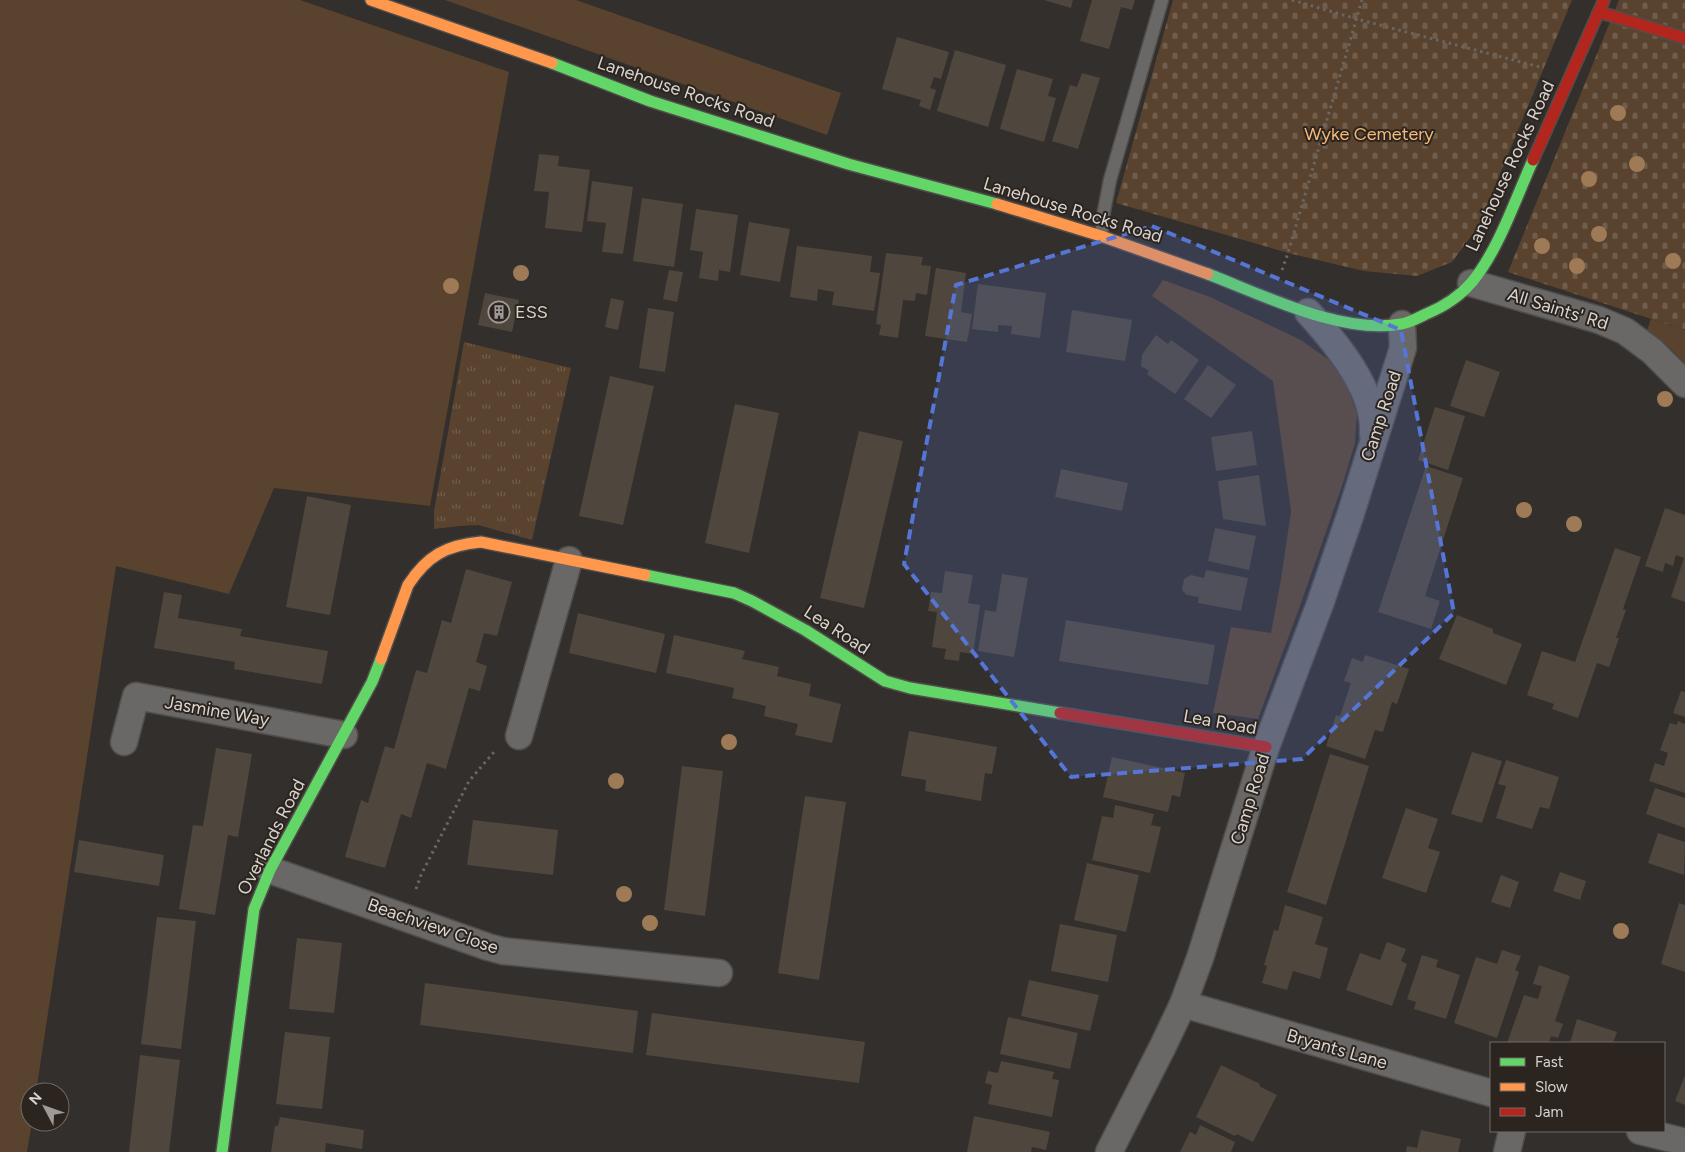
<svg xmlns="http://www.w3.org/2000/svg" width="1685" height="1152" viewBox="0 0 1685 1152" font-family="Figtree,sans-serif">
<defs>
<pattern id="cemetery-stones" width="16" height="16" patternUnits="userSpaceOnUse" patternTransform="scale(1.25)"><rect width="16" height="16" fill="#59432e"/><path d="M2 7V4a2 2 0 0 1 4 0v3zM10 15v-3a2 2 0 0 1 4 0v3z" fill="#705d4b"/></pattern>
<pattern id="park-tufts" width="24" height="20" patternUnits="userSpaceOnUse" patternTransform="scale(1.25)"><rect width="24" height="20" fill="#59432e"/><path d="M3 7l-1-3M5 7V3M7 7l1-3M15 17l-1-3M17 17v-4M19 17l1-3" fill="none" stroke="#705d4b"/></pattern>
</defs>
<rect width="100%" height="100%" fill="#332f2c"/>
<!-- grass -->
<g fill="#59432e">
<path d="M0,0H300L509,72L430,506L274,488L229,594L116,566L36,1092H30V1122H32L27,1152H0Z"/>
<path d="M445,0H576L841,93L827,135Z"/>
<path d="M1163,280L1210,297L1301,340L1328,359L1346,383L1357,414L1355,443L1343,483L1301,603L1258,719L1213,713L1231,627L1271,633L1281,579L1291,511L1273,381L1152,296Z"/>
<path d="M1651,319L1685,330V364L1672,350L1647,330Z"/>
</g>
<!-- cemetery -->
<g fill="url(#cemetery-stones)">
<path d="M1173,0H1572L1478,227L1452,262L1417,276L1364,271L1288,253L1116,203Z"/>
<path d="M1619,0H1685V330L1508,272Z"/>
</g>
<!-- park -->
<path fill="url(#park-tufts)" d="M464,342L571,368L532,540L478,525L459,526L434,529V511Z"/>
<!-- building -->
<g fill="#4f473d">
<path d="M1044,0H1073L1071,8Z"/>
<path d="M1092,0H1135L1132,10L1121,7L1109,49L1080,41Z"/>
<path d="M897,37L949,52L941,79L934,77L930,88L936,90L930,110L919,106L921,100L882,89Z"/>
<path d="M955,50L1006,65L988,127L937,111Z"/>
<path d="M1017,69L1053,79L1048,96L1056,98L1044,142L1000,129Z"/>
<path d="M1082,73L1100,78L1078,149L1052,141L1070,85L1077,87Z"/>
<path d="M539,154L559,156L558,166L590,170L582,232L545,228L549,192L534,191Z"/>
<path d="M592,181L633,187L623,254L602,252L606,223L587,221Z"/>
<path d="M642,198L683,204L674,267L633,261Z"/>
<path d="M696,209L738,215L730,272L719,270L718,281L699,278L703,252L690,250Z"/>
<path d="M749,222L790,229L780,282L740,275Z"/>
<path d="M797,246L872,256L870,272L880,273L874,311L832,305L834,292L818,289L817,301L790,297Z"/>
<path d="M886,253L923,257L921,265L931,266L927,295L916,293L915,301L903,300L898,338L879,335L881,325L876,324Z"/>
<path d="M936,268L966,273L961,312L972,314L967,342L925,336Z"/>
<path d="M669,270L683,272L677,302L663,299Z"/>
<path d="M978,284L1046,293L1040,338L1011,334L1012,326L998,325V332L972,329Z"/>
<path d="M485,293L519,300L512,332L478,325Z"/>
<path d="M611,298L624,301L618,330L605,327Z"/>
<path d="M648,308L674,312L665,372L639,368Z"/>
<path d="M1072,310L1132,320L1125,361L1066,352Z"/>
<path d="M1156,335L1168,344L1171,340L1199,360L1175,394L1147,374L1149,371L1141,366L1142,355Z"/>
<path d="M1466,360L1500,372L1484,417L1450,406Z"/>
<path d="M1208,365L1236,385L1211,418L1184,399Z"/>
<path d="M610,376L654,386L623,525L579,516Z"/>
<path d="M735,404L779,413L749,553L705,543Z"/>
<path d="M1435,407L1465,416L1448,470L1418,460Z"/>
<path d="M859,431L903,441L864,608L820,598Z"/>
<path d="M1252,431L1257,465L1216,471L1211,437Z"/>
<path d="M1426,466L1463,478L1425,596L1440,601L1431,629L1378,612Z"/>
<path d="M1061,469L1128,483L1122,511L1055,497Z"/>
<path d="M1259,475L1266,526L1223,519L1218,481Z"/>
<path d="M307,496L351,505L330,615L286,607Z"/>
<path d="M1665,508L1685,515V602L1671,597L1684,558L1676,555L1673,566L1665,563L1663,572L1645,566Z"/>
<path d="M1215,528L1256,536L1249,570L1208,561Z"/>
<path d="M1615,548L1641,557L1623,609L1626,610L1616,638H1619L1609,667L1597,663L1578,718L1552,709L1554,704L1527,695L1542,651L1575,662Z"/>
<path d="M466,569L512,582L497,636L484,633L476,662L487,666L480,691L469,688L446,769L427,763L411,818L401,814L385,868L345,857L361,800L368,803L385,746L394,749L416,670L427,673L442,620L451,623Z"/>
<path d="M1206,570L1248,578L1241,611L1198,603L1199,597L1187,595L1182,590L1184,579L1191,575L1204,578Z"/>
<path d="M945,571L973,575L968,603L980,605L973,654L960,652L959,661L944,659L946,649L932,647L937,612L928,611L931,592L942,593Z"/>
<path d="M1002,574L1028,578L1014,657L978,651L985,610L996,612Z"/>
<path d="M164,592L182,595L178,618L242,629L240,636L328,651L322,684L234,669L235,662L154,648Z"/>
<path d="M578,613L665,634L656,673L569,653Z"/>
<path d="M1457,615L1493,629V633L1522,644L1506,685L1439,659Z"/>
<path d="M1066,620L1215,645L1208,685L1059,661Z"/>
<path d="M674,635L745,651L742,659L779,667L777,676L811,684L809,696L841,704L832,743L795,735L798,724L764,716L766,706L732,698L734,688L666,673Z"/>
<path d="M1365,655L1409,669L1397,704L1392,702L1383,732L1375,730L1365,759L1326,746L1336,715L1340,716L1351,683L1344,681L1352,658L1363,662Z"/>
<path d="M1681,691L1685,692V717L1673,713Z"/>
<path d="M1678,721L1685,724V793L1649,781L1655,763L1664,766L1668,753L1660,750L1670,723L1677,725Z"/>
<path d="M909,731L997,747L992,774L985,773L981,801L925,791L926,780L901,776Z"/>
<path d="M216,748L252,754L238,837L228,835L215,915L179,909L193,825L203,826Z"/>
<path d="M1472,752L1502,761L1482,823L1451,814Z"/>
<path d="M1330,754L1369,766L1326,905L1287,892Z"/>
<path d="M1112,757L1185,773L1180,797L1172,795L1168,812L1103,797Z"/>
<path d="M1506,760L1559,777L1549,809L1540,807L1532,829L1496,818L1506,786L1498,784Z"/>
<path d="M682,766L723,771L705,916L664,910Z"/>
<path d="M1655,788L1685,798V828L1646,814Z"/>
<path d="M805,796L846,802L819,980L778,973Z"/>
<path d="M1115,805L1154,814L1151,825L1161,827L1150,873L1092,860L1102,816L1113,818Z"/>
<path d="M1406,808L1438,819L1428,848L1440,852L1426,893L1382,878Z"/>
<path d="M473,820L558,830L553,875L467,865Z"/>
<path d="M1658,833L1685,842L1684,875L1648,863Z"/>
<path d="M79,840L164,855L159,886L74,872Z"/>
<path d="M1087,863L1139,875L1126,932L1074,920Z"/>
<path d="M1560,872L1586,881L1580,900L1553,891Z"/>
<path d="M1501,875L1519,882L1510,908L1491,902Z"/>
<path d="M1679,903L1685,905V972L1661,964Z"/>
<path d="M1285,905L1323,917L1315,944L1328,948L1320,979L1293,971L1287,990L1262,983L1267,966L1264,965L1274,930L1278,931Z"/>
<path d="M157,917L196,921L181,1049L141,1044Z"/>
<path d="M1060,924L1117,935L1108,982L1051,971Z"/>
<path d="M297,938L342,943L334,1013L289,1009Z"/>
<path d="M1387,942L1406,949L1401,961L1407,964L1392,1006L1346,990L1360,953L1380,960Z"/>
<path d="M1502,950L1521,956L1515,970L1519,972L1497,1038L1454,1023L1476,957L1497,964Z"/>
<path d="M1422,955L1438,960L1436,967L1460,975L1446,1019L1414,1009L1416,1002L1407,999Z"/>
<path d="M1539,965L1570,976L1555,1021L1563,1024L1558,1038L1551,1036L1549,1043H1507L1524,995L1538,999L1542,986L1533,984Z"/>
<path d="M1029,980L1099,995L1090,1031L1021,1016Z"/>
<path d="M425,983L638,1011L633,1053L420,1025Z"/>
<path d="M652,1013L865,1042L859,1083L646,1055Z"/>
<path d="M1008,1017L1078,1033L1070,1069L1000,1054Z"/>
<path d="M1577,1019L1617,1032L1613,1043H1570Z"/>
<path d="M285,1032L330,1037L322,1109L276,1104Z"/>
<path d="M140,1055L180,1060L169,1152H129Z"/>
<path d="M1001,1061L1054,1072L1052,1079L1059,1080L1052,1117L988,1104L992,1085L985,1083L988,1071L998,1073Z"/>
<path d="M1221,1065L1260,1084L1259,1086L1277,1095L1253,1142L1237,1134L1235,1136L1196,1117Z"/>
<path d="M1685,1075V1105L1675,1101Z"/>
<path d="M974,1116L1050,1132L1046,1150L1032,1147L1031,1152H967Z"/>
<path d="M280,1117L364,1130L362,1149L326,1143L325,1152H271L275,1126H278Z"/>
<path d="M1200,1125L1235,1142L1231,1152H1180L1190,1132L1196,1135Z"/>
<path d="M1421,1130L1461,1139L1458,1152H1406L1407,1146L1417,1148Z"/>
</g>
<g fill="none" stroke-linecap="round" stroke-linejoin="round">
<!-- lane casing -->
<g stroke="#504d4a" stroke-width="15">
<path id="lane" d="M1101,236L1104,211L1110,180L1162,0"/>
</g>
<!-- street casing -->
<g stroke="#504d4a" stroke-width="29">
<g id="street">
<path d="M1471,283L1599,320L1625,331L1652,351L1685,384"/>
<path d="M1308,312C1336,343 1376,390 1373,434"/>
<path d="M519,736L569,560"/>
<path d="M124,742L136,696L344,735"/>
<path d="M270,870L488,947L503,951L719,973"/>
<path d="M1183,1004L1491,1093"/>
<path d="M1640,1131L1685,1142"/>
<path d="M1109,1152L1163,1046L1183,1004L1200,958L1266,747L1320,604L1350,516L1403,348L1402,324"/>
<path d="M1507,1152L1512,1131"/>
</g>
</g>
<!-- fast casing -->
<g stroke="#504d4a" stroke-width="14">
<g id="fast">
<path d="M552,63L650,101L848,164L997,204"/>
<path d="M1208,274C1263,295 1342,335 1401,324C1409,323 1418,318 1426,314C1443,307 1460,296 1472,282C1499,249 1515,200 1533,160"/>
<path d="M645,575L734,593L752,601L805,630L885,681L910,688L1060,713"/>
<path d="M222,1152L254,909L270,870L372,682L381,659"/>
</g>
</g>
<!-- slow casing -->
<g stroke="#504d4a" stroke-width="14">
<g id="slow">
<path d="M371,0L552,63"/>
<path d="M997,204L1101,236L1208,274"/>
<path d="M381,659L408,585C427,556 446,545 481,542L645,575"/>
</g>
</g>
<!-- jam casing -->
<g stroke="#504d4a" stroke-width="14">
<g id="jam">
<path d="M1599,12L1685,38"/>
<path d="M1533,160L1604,0"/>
<path d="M1060,713L1266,747"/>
</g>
</g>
<!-- path -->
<g stroke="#696663" stroke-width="3" stroke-dasharray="2.5 4" stroke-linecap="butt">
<path d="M1292,0L1357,19L1540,67"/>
<path d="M1282,270L1288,253L1362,0"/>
<path d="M416,889L421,875L469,781L494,752"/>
</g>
<!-- lane -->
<use href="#lane" stroke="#6a6866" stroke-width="12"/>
<!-- street -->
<use href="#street" stroke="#6a6866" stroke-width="26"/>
<!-- fast -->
<use href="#fast" stroke="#63d668" stroke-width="11"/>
<!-- slow -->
<use href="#slow" stroke="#ff974d" stroke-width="11"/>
<!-- jam -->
<use href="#jam" stroke="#b3261e" stroke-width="11"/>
</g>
<!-- trees -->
<g fill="#9f7a56">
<circle cx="1618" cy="113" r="8"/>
<circle cx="1637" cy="164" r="8"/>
<circle cx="1589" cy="179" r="8"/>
<circle cx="1599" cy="234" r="8"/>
<circle cx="1542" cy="246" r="8"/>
<circle cx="1673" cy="261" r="8"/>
<circle cx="1577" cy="266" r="8"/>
<circle cx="521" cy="273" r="8"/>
<circle cx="451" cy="286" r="8"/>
<circle cx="1665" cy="399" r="8"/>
<circle cx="1524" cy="510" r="8"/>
<circle cx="1574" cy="524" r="8"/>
<circle cx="729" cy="742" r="8"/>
<circle cx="616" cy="781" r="8"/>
<circle cx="624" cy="894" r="8"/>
<circle cx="650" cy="923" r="8"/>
<circle cx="1621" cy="931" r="8"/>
</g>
<!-- marked area -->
<path fill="#5576d6" fill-opacity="0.2" stroke="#5576d6" stroke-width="4" stroke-dasharray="10 6" stroke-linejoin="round" d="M1152,226L1401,330L1454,613L1302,759L1071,777L904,564L956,285Z"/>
<!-- icons -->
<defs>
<g id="building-ring" transform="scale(1.125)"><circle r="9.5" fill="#2c251f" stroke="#9f9a97" stroke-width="1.5"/><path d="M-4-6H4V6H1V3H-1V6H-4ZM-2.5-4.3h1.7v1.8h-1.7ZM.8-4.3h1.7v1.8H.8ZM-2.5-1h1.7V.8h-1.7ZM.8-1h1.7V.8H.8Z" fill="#9f9a97"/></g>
</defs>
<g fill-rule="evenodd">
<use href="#building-ring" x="499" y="312"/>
</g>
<g text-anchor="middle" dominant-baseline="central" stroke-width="4" stroke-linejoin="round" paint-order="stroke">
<!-- street labels -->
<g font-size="18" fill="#d9d4d0" stroke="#2c251f">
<text transform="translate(686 92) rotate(19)">Lanehouse Rocks Road</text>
<text transform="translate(1510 166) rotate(-65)">Lanehouse Rocks Road</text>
<text transform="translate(1073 210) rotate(17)">Lanehouse Rocks Road</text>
<text transform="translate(1558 309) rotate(17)">All Saints' Rd</text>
<text transform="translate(1381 416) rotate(-72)">Camp Road</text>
<text transform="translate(837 630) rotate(33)">Lea Road</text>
<text transform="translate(217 711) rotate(10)">Jasmine Way</text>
<text transform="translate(1220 722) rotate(10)">Lea Road</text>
<text transform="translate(1250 799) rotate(-73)">Camp Road</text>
<text transform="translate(271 837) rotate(-63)">Overlands Road</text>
<text transform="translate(433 926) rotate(19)">Beachview Close</text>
<text transform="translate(1337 1049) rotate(16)">Bryants Lane</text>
</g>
<!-- park labels -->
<g font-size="18" fill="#f7b878" stroke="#2c251f">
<text x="1369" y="134">Wyke Cemetery</text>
</g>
<!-- poi labels -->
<g font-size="18" fill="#d9d4d0" stroke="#2c251f" text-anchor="start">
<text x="515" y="312">ESS</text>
</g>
</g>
<!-- legend -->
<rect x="1490" y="1042" width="175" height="90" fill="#2c251f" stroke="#716b66"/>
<rect x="1500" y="1058" width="25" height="8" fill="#63d668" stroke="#716b66"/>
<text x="1535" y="1067" font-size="15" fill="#d9d4d0">Fast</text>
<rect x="1500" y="1083" width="25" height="8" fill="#ff974d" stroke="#716b66"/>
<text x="1535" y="1092" font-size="15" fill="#d9d4d0">Slow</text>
<rect x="1500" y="1108" width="25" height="8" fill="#b3261e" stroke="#716b66"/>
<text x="1535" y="1117" font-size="15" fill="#d9d4d0">Jam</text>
<!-- north arrow -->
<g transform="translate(45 1107) rotate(311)"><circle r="24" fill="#2c251f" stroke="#716b66"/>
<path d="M0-4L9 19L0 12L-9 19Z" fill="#9f9a97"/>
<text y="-8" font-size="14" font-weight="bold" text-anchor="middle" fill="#d9d4d0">N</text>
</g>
</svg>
